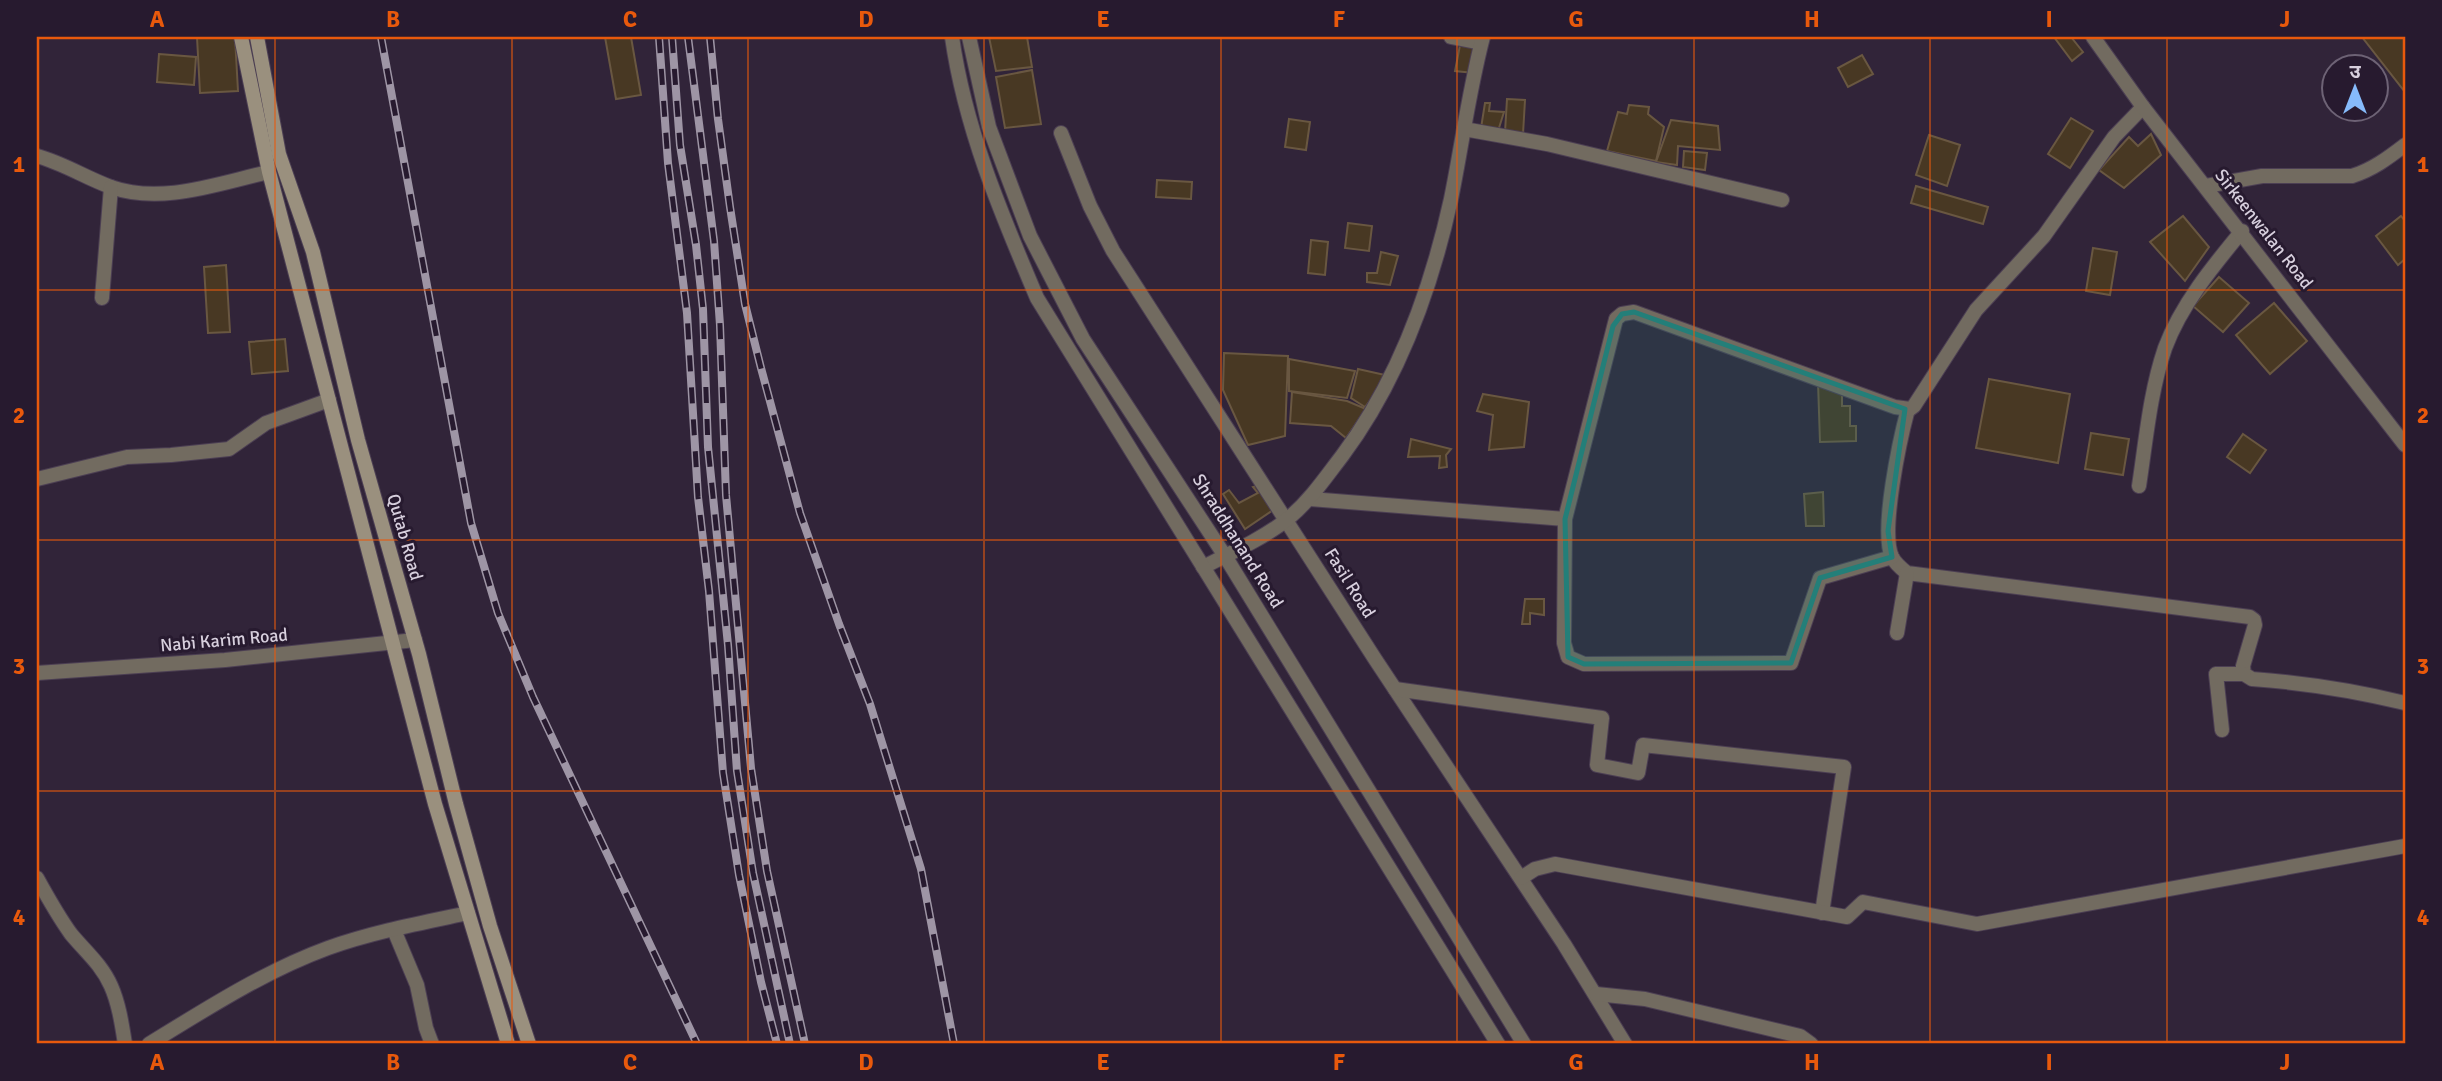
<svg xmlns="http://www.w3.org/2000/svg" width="2442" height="1081" viewBox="0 0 2442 1081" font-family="Signika,'Noto Sans Devanagari',sans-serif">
<rect width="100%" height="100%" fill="#312439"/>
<!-- building -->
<g fill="#483823" stroke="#695741" stroke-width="2">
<path d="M197,37H235L238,91L200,93Z"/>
<path d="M605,37H631L641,95L616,99Z"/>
<path d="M989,37H1027L1032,67L996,71Z"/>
<path d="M2054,37H2071L2083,52L2072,61Z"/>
<path d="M2362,37H2405V92Z"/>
<path d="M1461,40L1480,44L1474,73L1455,71Z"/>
<path d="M159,54L196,57L194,85L157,82Z"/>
<path d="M1862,55L1873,74L1848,87L1838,68Z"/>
<path d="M1032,70L1041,124L1005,128L996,77Z"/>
<path d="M1507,99L1525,100L1523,134L1505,132Z"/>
<path d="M1485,103H1490L1489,111L1504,112L1498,131L1481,128Z"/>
<path d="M1629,105L1649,107L1648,114L1664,127L1656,161L1607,151L1618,112L1627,114Z"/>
<path d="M2071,118L2093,131L2070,168L2048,154Z"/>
<path d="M1289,119L1310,122L1306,150L1285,147Z"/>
<path d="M1671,120L1718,126L1720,150L1678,146L1677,165L1656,162Z"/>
<path d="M2151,134L2161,155L2124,188L2099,170L2129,137L2138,146Z"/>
<path d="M1929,135L1960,145L1947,186L1916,175Z"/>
<path d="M1684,151L1707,153L1705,170L1683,167Z"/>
<path d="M1157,180L1192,182L1191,199L1156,197Z"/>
<path d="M1916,186L1988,207L1983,224L1911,203Z"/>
<path d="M2183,216L2209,247L2185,281L2150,242Z"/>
<path d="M2401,216L2405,221V259L2398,265L2376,236Z"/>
<path d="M1348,223L1372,226L1369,251L1345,248Z"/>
<path d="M1311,240L1328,242L1325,275L1308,273Z"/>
<path d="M2093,248L2117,252L2110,295L2086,291Z"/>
<path d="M1381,252L1398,256L1390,285L1367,282V273H1377Z"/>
<path d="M226,265L230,332L208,333L204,267Z"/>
<path d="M2219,277L2249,303L2223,332L2193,306Z"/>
<path d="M2274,303L2307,341L2270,374L2236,335Z"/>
<path d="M285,339L288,371L252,374L249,342Z"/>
<path d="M1224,353L1288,356L1285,436L1248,445L1223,390Z"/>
<path d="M1289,359L1355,371L1347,398L1289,391Z"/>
<path d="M1358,369L1385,375L1382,385L1365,407L1351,398Z"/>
<path d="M1989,379L2070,394L2058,463L1976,448Z"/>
<path d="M1818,382L1842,389V406H1850V426H1856V441L1820,442Z"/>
<path d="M1292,392L1347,401L1366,409L1346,438L1331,426L1290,423Z"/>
<path d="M1483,394L1529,402L1524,447L1489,450L1493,415L1477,411Z"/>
<path d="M2091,433L2129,439L2123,475L2085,469Z"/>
<path d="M2243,434L2266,450L2250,473L2227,457Z"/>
<path d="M1411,439L1451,449L1446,455L1447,467L1439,468L1440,456L1408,457Z"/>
<path d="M1260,485L1273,510L1245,529L1223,494L1229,490L1239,503L1258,493L1253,487Z"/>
<path d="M1823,492L1824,526H1806L1804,494Z"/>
<path d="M1525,599H1544V615L1530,613V624H1522Z"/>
</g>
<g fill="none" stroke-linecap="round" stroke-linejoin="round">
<!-- minor casing -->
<g stroke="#4c3f53" stroke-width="16">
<g id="minor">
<path d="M1451,37L1481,43"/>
<path d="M1464,129L1547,144L1782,200"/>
<path d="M1061,133L1090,206L1113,251L1375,659L1564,944L1625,1044"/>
<path d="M37,156C63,163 86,178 111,187C162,205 219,183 269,172"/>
<path d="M2206,186L2262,176H2352C2372,170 2388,158 2405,145"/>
<path d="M102,298L111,187"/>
<path d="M1908,409C1900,439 1880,531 1892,557C1895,563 1902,569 1907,573L2250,617L2254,620L2255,625L2243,666L2244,674L2252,679C2307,683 2352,690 2405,703"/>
<path d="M37,479L127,457L171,455L229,449L266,423L329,400"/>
<path d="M2139,486C2146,440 2150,392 2165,348C2181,305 2213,266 2242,231"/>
<path d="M1310,499L1565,519"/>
<path d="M1892,557L1820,578L1791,663L1584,664L1568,657L1564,643L1565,519L1616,319L1622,314L1634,312L1895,407L1910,409L1914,406L1976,310L2044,236L2114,137L2143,107"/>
<path d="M1203,567C1229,554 1268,536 1290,517C1311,499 1325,478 1342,456C1398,381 1431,290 1451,199C1462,145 1469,90 1483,37"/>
<path d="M1897,633L1907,573"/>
<path d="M37,673L225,660L415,640"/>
<path d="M1395,689L1602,718L1597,765L1638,773L1643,745L1844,767L1822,913"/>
<path d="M2222,730L2216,674H2244"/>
<path d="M37,878C48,898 58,916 71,934C85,951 102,965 111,986C119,1004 122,1025 125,1044"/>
<path d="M1521,878L1535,869L1555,864L1847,917L1863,902L1977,924L2405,846"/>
<path d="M394,930L417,985L426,1028L432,1044"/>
<path d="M1596,994L1645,999L1800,1036L1811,1044"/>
<path d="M149,1044C206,1009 265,971 328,948C373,932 421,923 468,913"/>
</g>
</g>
<!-- tertiary casing -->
<g stroke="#4c3f53" stroke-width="16">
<g id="tertiary">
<path d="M952,37C965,129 1001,213 1037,298L1498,1044"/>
<path d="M969,37L989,127L1030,236L1083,339L1225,556L1524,1044"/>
<path d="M2093,37L2143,107L2405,445"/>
</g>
</g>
<!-- secondary casing -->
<g stroke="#4c3f53" stroke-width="16">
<g id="secondary">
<path d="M241,37L269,172L435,804L508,1044"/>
<path d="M257,37L279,154L313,252L358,440L419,654L456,804L490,926L529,1044"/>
</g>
</g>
<!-- minor -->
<use href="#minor" stroke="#726b60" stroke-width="14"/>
<!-- tertiary -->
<use href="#tertiary" stroke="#726b60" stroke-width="14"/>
<!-- secondary -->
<use href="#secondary" stroke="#9a907e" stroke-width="14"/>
<!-- rail casing -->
<g stroke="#9e95a5" stroke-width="8">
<g id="rail">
<path d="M381,37L471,523L498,613L533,697L697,1044"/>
<path d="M659,37L668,163L687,313L698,497L709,591L723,773L739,875L761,982L777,1044"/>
<path d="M672,37L680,145L696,245L703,309L708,447L728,645L737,771L753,873L790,1044"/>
<path d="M688,37L714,241L720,325L726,495L751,768L767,871L805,1044"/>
<path d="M710,37L718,119L730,207L745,304L761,368L800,513L839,624L870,704L921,869L954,1044"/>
</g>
</g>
<!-- rail -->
<use href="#rail" stroke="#271a2f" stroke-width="5" stroke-dasharray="16" stroke-linecap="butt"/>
</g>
<!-- marked area -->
<path fill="#237f79" fill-opacity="0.2" stroke="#237f79" stroke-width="5" stroke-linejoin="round" d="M1634,312L1905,409L1888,531L1892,557L1820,578L1791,663L1584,664L1568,657L1565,519L1613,326L1622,314Z"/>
<!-- grid -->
<path fill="none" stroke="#e8590c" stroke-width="2" stroke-opacity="0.55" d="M275,37V1044M512,37V1044M748,37V1044M984,37V1044M1221,37V1044M1457,37V1044M1694,37V1044M1930,37V1044M2167,37V1044M37,290H2405M37,540H2405M37,791H2405"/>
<g text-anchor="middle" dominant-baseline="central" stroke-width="6" stroke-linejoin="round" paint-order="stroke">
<!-- street labels -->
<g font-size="18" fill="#d7cfdd" stroke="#271a2f">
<text transform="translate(2264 229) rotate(52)">Sirkeenwalan Road</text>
<text transform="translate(405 537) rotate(74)">Qutab Road</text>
<text transform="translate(1238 541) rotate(58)">Shraddhanand Road</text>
<text transform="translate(1350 583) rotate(58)">Fasil Road</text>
<text transform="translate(224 640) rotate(-5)">Nabi Karim Road</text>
</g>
</g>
<!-- border -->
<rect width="2442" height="1081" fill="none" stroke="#271a2f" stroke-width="77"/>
<!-- north arrow -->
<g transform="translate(2355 88)"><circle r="33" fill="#271a2f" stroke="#6d6275" stroke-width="2"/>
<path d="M0-5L12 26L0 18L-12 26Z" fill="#86bbfb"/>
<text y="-10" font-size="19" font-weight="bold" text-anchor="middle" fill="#d7cfdd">उ</text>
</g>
<rect x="38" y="38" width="2366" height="1004" fill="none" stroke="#e8590c" stroke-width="2.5"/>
<g font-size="23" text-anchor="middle" font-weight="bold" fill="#e8590c">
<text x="157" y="27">A</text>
<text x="393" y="27">B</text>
<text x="630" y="27">C</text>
<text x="866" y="27">D</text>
<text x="1103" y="27">E</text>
<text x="1339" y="27">F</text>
<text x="1576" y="27">G</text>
<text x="1812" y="27">H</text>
<text x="2049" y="27">I</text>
<text x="2285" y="27">J</text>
<text x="19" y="172">1</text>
<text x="2423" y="172">1</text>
<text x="19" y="423">2</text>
<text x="2423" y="423">2</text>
<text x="19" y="674">3</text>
<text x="2423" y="674">3</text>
<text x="19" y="925">4</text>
<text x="2423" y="925">4</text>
<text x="157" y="1070">A</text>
<text x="393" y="1070">B</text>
<text x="630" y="1070">C</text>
<text x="866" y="1070">D</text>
<text x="1103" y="1070">E</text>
<text x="1339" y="1070">F</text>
<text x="1576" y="1070">G</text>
<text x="1812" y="1070">H</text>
<text x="2049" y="1070">I</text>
<text x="2285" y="1070">J</text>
</g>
</svg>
